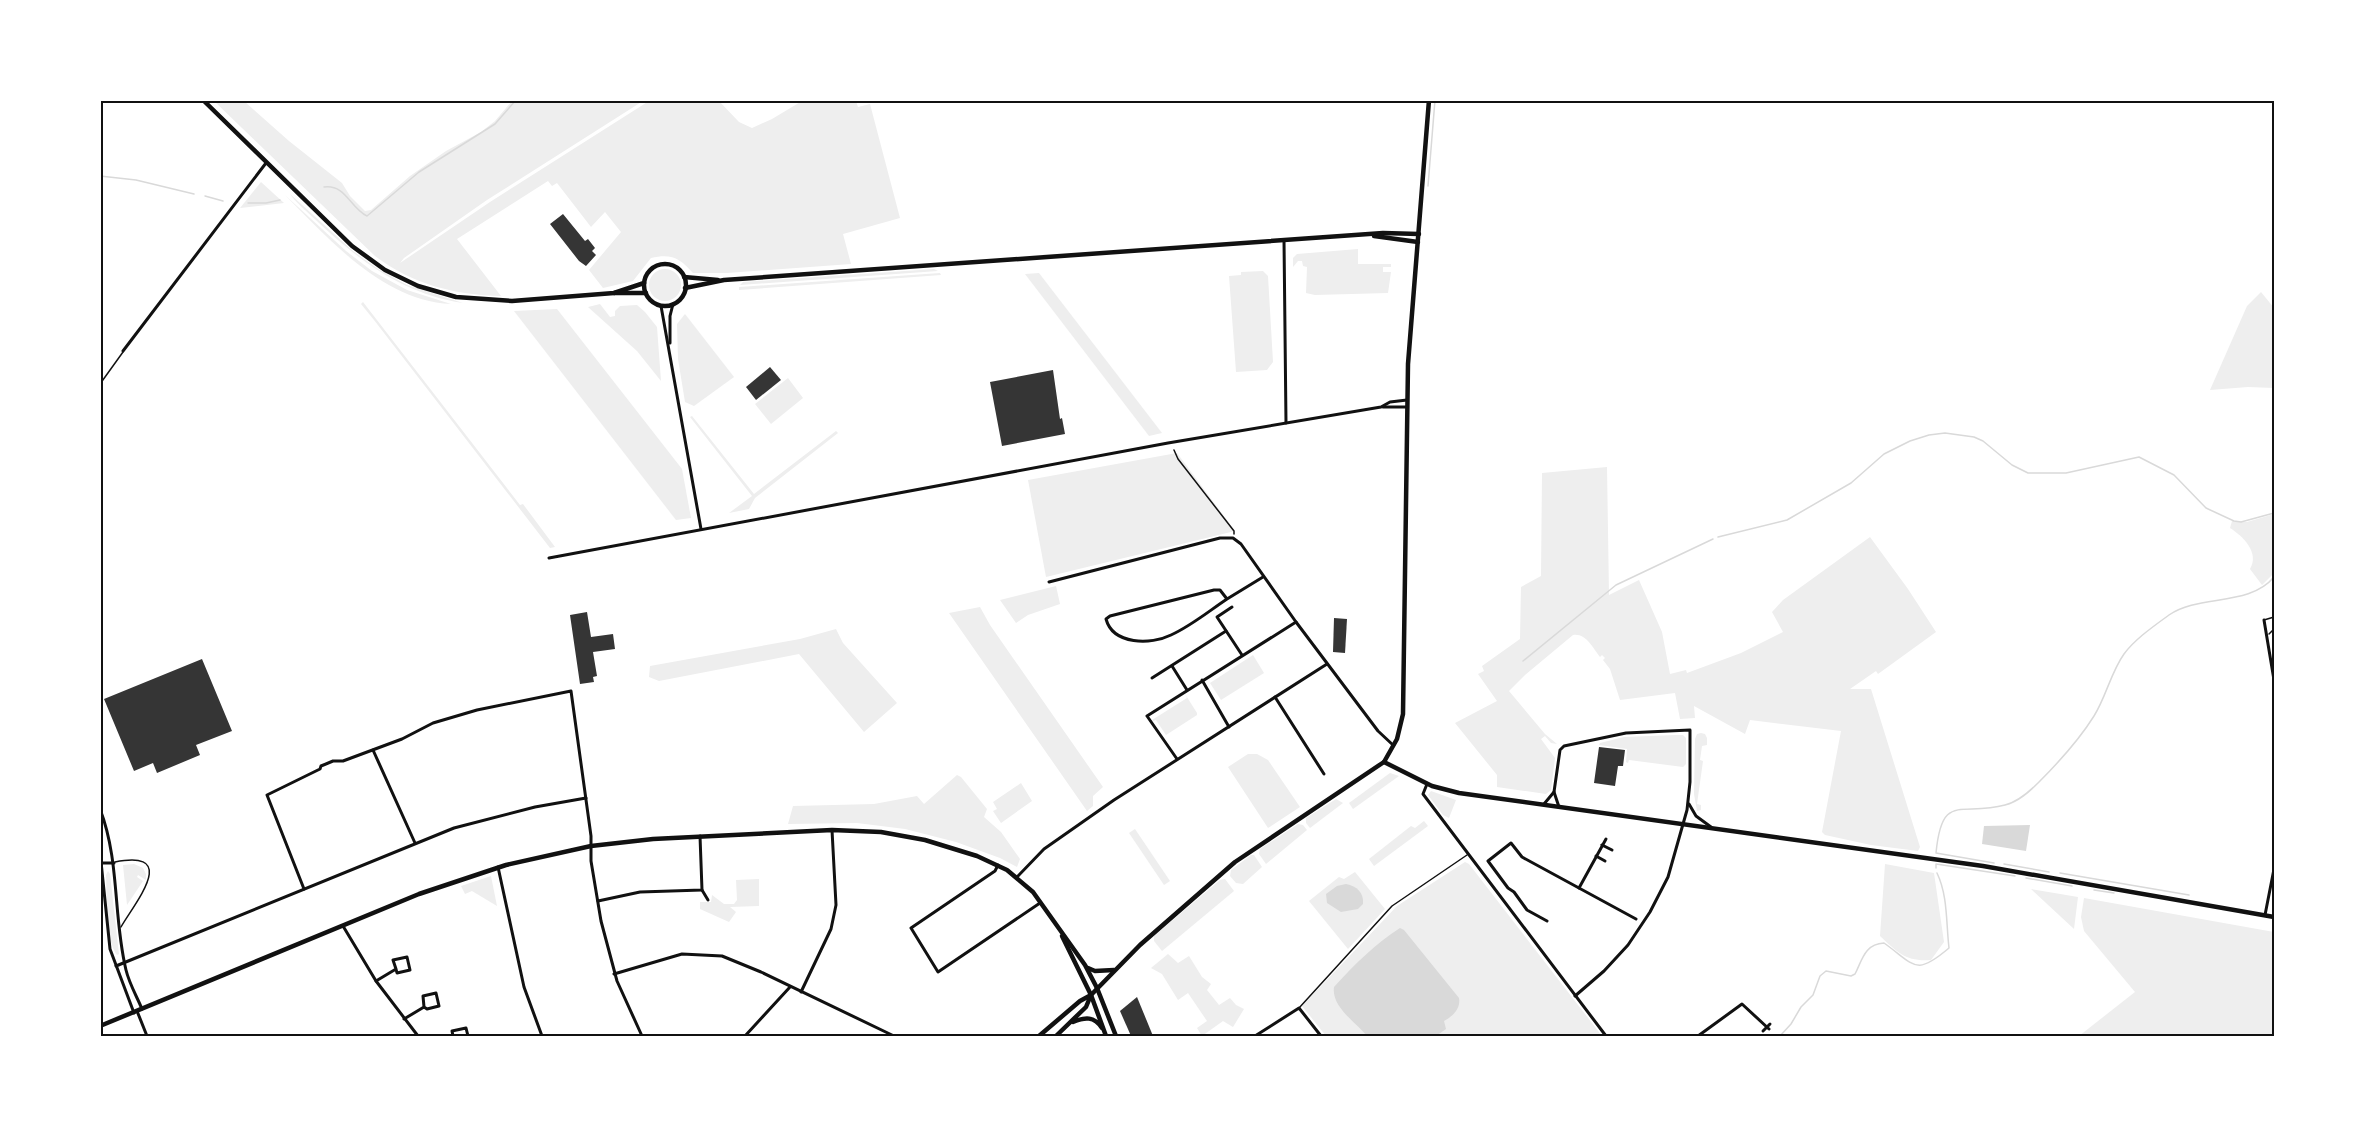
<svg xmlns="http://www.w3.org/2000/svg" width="2375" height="1137" viewBox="0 0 2375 1137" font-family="'Source Sans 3',sans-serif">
<rect width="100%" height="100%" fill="#fff"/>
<!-- green -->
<g fill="#eee">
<path d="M214,101H244L289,141L342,183L350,196L365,211L371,210L410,176L446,151L481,132L495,121L512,101H643L487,200L404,258L400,263L490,202L649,101H719L739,122L752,128L772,119L802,101H856L858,107L870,104L900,218L843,234L851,264L727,273H693C680,258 671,253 651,258L633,281L603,288L589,270L621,232L605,212L591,227L557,183L552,186L548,181L457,239L501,296C454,295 412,284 375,256Z"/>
<path d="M261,182L284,203L240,208Z"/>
<path d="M290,194L353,251L378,269L407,285L463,303C404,294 362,263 319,223C310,214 296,203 290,194Z"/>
<path d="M285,195L346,251L372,271L407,290L451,304C383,301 330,240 285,195Z"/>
<path d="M1358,249V264H1391V267H1383V272H1391L1388,293L1315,295L1306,293L1307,267L1303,266L1302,261H1298L1293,267V258L1297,254Z"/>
<circle cx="665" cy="285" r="16"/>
<path d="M934,269L938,271L740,285L743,282Z"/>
<path d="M1263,271L1268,276L1273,362L1267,370L1236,372L1229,276L1241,275V272Z"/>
<path d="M940,273L941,275L739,290V287Z"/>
<path d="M1039,273L1162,433L1149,436L1025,274Z"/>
<path d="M2261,292L2274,308V388L2248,387L2210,390L2247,306Z"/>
<path d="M363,302L520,505L523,504L555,547L550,548L374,320L361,304Z"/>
<path d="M600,304L610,317L615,316V311L620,306L637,305L645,312L657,327L661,381L637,351L588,307Z"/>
<path d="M557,309L682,469L691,518L676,520L514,311Z"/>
<path d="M685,314L734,377L694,406L685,402L678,359L677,324Z"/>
<path d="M788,378L803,398L771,424L755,404Z"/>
<path d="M692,416L754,494L836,431L838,433L755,498L749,509L729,513L752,496L690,417Z"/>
<path d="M1177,453L1235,531L1046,577L1028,480Z"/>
<path d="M1607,467L1609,595L1639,580L1662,632L1670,674L1686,670L1687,673L1741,653L1783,632L1772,612L1783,600L1870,537L1908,589L1936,632L1878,674L1876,671L1850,689H1871L1920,847L1918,851L1871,845L1825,835L1822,832L1841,731L1750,720L1745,734L1694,706L1695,718L1680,719L1675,693L1620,700L1610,669L1603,660L1605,658L1602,655L1600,657C1593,648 1586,633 1573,635L1525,675L1509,691L1545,734L1557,744L1551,743L1545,736L1541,739L1555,758L1551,790L1546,794L1497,787V775L1455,723L1497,701L1478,674L1484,671L1482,666L1520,639L1521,587L1541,576L1542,473Z"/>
<path d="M2274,514V573L2262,585L2250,569C2260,553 2243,536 2230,528L2232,521L2247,522Z"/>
<path d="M1056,586L1060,604L1028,615L1016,623L1000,600Z"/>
<path d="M980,607L990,625L1103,787L1093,796V806L1087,811L949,613Z"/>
<path d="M836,629L843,643L897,703L864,732L799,654L659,681L649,677L650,666L800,639Z"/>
<path d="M1253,655L1264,673L1221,700L1210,683Z"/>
<path d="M1185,694L1197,713V715L1166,735L1156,720L1153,721L1152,720L1187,698Z"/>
<path d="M1701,733L1705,734L1707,738V745L1702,746L1700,760L1703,761L1697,804L1701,805V810L1697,811L1694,794L1695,739L1697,734Z"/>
<path d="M1675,735H1683L1686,738V764L1683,767L1629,760L1628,763L1626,762L1627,749L1599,745L1600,743L1624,737Z"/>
<path d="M1248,754H1257L1268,760L1300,807L1268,828L1228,767Z"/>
<path d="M1390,773L1399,776L1353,809L1349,803Z"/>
<path d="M957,775L961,777L987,809L984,817L1001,832L1020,859L1017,867L1000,858L956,842L905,829L857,823L788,824L793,806L874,804L917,796L924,804Z"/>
<path d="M1021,783L1032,801L1001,823L993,811L997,809L993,802Z"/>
<path d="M1431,791L1456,800L1449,818L1443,815L1428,795Z"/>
<path d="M1336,799L1343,803L1310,828L1306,823V818Z"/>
<path d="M1424,821L1428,826L1374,866L1369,859L1411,826L1415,828Z"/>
<path d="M1298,824L1303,825L1307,830L1266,864L1259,854L1260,849Z"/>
<path d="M1135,829L1170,881L1164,885L1129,833Z"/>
<path d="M1251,855H1254L1262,867L1243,884L1236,883L1230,876L1231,870Z"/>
<path d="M1465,862L1469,864L1602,1036H1326L1302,1006L1397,906Z"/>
<path d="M134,864L143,868L146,874V880L138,875L137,877L143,881L127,905L123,865Z"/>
<path d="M1885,864L1934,873L1944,942L1931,960C1907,962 1898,953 1880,936Z"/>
<path d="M108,871L110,874L119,954L117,955C105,940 107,895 106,875Z"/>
<path d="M1355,872L1385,909L1348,949L1309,901L1339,877L1344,879Z"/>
<path d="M491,876L497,906L472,891L465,894L461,886Z"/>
<path d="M759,879V906L730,907L736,912L729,922L700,909V902H711L712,895L724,904H734L737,900L736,880Z"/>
<path d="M1225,879L1234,891L1162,951L1154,941V936L1220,880Z"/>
<path d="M2031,889L2078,897L2074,929Z"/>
<path d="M2084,898L2274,932V1036H2079L2135,992L2084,931L2081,917Z"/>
<path d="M1168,954L1178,963L1189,956L1202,977L1211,984L1207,990L1219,1005L1230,998L1236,1005L1244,1009L1233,1027L1223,1021L1202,1036L1197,1028L1207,1021L1188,993L1178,1000L1162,974L1151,968Z"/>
</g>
<!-- water -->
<g fill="#d9d9d9">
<path d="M2030,825L2026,851L1982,844L1984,826Z"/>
<path d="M1346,884C1357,886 1364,893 1363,904L1358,909L1341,912L1327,903L1326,894L1337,886Z"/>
<path d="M1400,928L1404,930L1459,998C1461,1009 1452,1017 1444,1021L1446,1029L1436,1036H1367C1357,1023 1331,1007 1334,987C1354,965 1376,943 1400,928Z"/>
</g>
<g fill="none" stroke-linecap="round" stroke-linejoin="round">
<!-- stream -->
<g stroke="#d9d9d9" stroke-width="1.5">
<path d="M100,176L136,180L194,194"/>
<path d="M1428,186L1435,100"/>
<path d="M324,187C346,184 350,208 367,216L419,172L495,124L516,100"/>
<path d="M205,196L223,201"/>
<path d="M248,203H266L280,200"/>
<path d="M1718,537L1787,520L1851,483L1884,454L1910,441L1929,435L1945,433L1974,437L1983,441L2012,465L2028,473H2066L2139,457L2174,475L2206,508L2234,521L2241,522L2274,513"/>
<path d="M1523,661L1616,585L1713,539"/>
<path d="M1994,863L1936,853C1942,791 1961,817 2005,805C2018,802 2029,792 2039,782C2059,762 2079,740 2094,716C2106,697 2111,672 2124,654C2135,639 2154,626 2169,615C2199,594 2249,607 2274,577"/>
<path d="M2004,864L2049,872"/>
<path d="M1936,868V864L2015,876"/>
<path d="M2060,873L2189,895"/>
<path d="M2026,878L2072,886"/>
<path d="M2094,890L2114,893"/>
<path d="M1780,1036L1791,1024L1801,1007L1813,995L1820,976L1826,971L1851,976L1855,974C1862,961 1864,944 1884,943C1915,965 1915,977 1949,948C1946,923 1948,896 1937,873"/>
</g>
</g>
<!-- building -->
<g fill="#353535">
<path d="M563,214L585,241L588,239L595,248L592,251L596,255L586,266L579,261L550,224Z"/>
<path d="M770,367L781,380L756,400L746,387Z"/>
<path d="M1053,370L1060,419L1062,418L1065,434L1002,446L990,382Z"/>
<path d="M587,612L591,637L613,634L615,649L593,652L597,676L593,677L594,682L580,684L570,615Z"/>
<path d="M1334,618L1347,619L1345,653L1333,652Z"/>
<path d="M202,659L232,731L196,745L200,755L157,773L153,763L134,771L104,699Z"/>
<path d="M1599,747L1625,750L1623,766H1618L1615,786L1594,783Z"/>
<path d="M1137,997L1153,1036H1131L1120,1011Z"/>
</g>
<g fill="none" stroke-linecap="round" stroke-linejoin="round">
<!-- path -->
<path stroke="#111" stroke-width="1.5" d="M1174,450L1178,459L1234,531V534"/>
<!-- service -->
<g stroke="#111" stroke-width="1.5">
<path d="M100,384L123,352"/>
<path d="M2264,620L2274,617"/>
<path d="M2269,634L2274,629"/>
<path d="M115,862C181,849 134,904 121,927"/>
<path d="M1299,1008L1392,906L1467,855"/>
</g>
<!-- minor -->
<g stroke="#111" stroke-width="3">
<path d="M1284,240L1286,423"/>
<path d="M661,306L701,529"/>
<path d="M670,343V316L673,304"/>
<path d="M123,351L266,163"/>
<path d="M1383,407H1406"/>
<path d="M549,558L1168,443L1381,407L1390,402L1407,400"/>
<path d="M1049,582L1220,538H1233L1241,544L1296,622L1378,731L1393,745"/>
<path d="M1227,599C1209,611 1191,626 1171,635C1151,645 1113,645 1106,619L1110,616L1214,590H1220L1227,599L1263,577"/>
<path d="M1232,607L1217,617L1242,655"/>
<path d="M2264,620L2274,680"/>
<path d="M1172,666L1187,690"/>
<path d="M1152,678L1226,631"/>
<path d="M1202,680L1229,727"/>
<path d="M1275,697L1324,774"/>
<path d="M373,750L415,843"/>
<path d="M1177,759L1147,716L1296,622"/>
<path d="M1427,784L1423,794L1606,1036"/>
<path d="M1544,804L1554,792"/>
<path d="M1689,804L1696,816L1711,827"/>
<path d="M1559,807L1554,792L1560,750L1564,746L1626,733L1690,730V782L1687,810L1668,877L1650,912L1628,945L1604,971L1575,996"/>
<path d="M100,809C120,861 113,917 126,970C129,983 137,997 142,1009"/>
<path d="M1602,845L1612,850"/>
<path d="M100,852L110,949L134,1013"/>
<path d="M1596,856L1605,861"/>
<path d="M102,863H114"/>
<path d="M998,865L995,871L911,928L938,972L1040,903"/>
<path d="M498,867L524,987L542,1036"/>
<path d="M1017,877L1044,849L1114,800L1327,664"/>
<path d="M1579,888L1606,839"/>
<path d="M304,889L267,795L320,769L321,766L333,761H343L402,739L433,723L477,710L571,691L591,836V861L601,921L617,981L642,1036"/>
<path d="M702,890L708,900"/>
<path d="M598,901L640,892L702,890L700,836"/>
<path d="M2265,915L2274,869"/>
<path d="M1547,921L1527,910L1514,892L1508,888L1488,861L1511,843L1522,857L1636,919"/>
<path d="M343,926L376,981L418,1036"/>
<path d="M116,966L454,828L535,807L586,798"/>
<path d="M614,974L682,954L722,956L761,972L894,1036"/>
<path d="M376,981L396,969L397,973L410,970L407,957L393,960L396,969"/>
<path d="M801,992L831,929L836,905L832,830"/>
<path d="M137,1011L147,1036"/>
<path d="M404,1019L424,1007L427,1009L439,1006L436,993L423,996L424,1007"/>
<path d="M1763,1031L1770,1024"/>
<path d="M453,1036L452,1031L466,1028L468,1036"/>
<path d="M745,1036L790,987"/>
<path d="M1255,1036L1299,1008L1321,1036"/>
<path d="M1698,1036L1742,1004L1769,1029"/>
</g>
<!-- tertiary -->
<g stroke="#111" stroke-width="4.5">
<path d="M1384,762L1432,786L1459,793L1983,866L2274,917"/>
<path d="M1062,936L1091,995"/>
<path d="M1088,968L1095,971L1114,970"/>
<path d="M1073,1022C1085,1017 1094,1016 1102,1028"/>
<path d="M100,1026L419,894L506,865L591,846L653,839L832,830L881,832L925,840L977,856L1007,870L1033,892L1085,965L1097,988"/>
<path d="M1039,1036L1080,1001L1091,995"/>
<path d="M1056,1036L1086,1007L1091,995"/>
</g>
<!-- secondary -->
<g stroke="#111" stroke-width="4.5">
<path d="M203,100L352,246L385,270L418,286L456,297L512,301L614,293L644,283"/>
<path d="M1374,236L1418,242"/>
<circle cx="665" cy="285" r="21"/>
<path d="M684,277L718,280"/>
<path d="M685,288L724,280L1383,233L1419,234"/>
<path d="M614,293H646"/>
<path d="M1097,988L1116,1036"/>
<path d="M1106,1036L1091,995L1140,945L1235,862L1384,762L1397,739L1403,714L1408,364L1429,100"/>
</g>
</g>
<!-- border -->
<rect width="2375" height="1137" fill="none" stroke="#ffffff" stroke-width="204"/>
<rect x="102" y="102" width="2171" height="933" fill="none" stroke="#111" stroke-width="2"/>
</svg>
